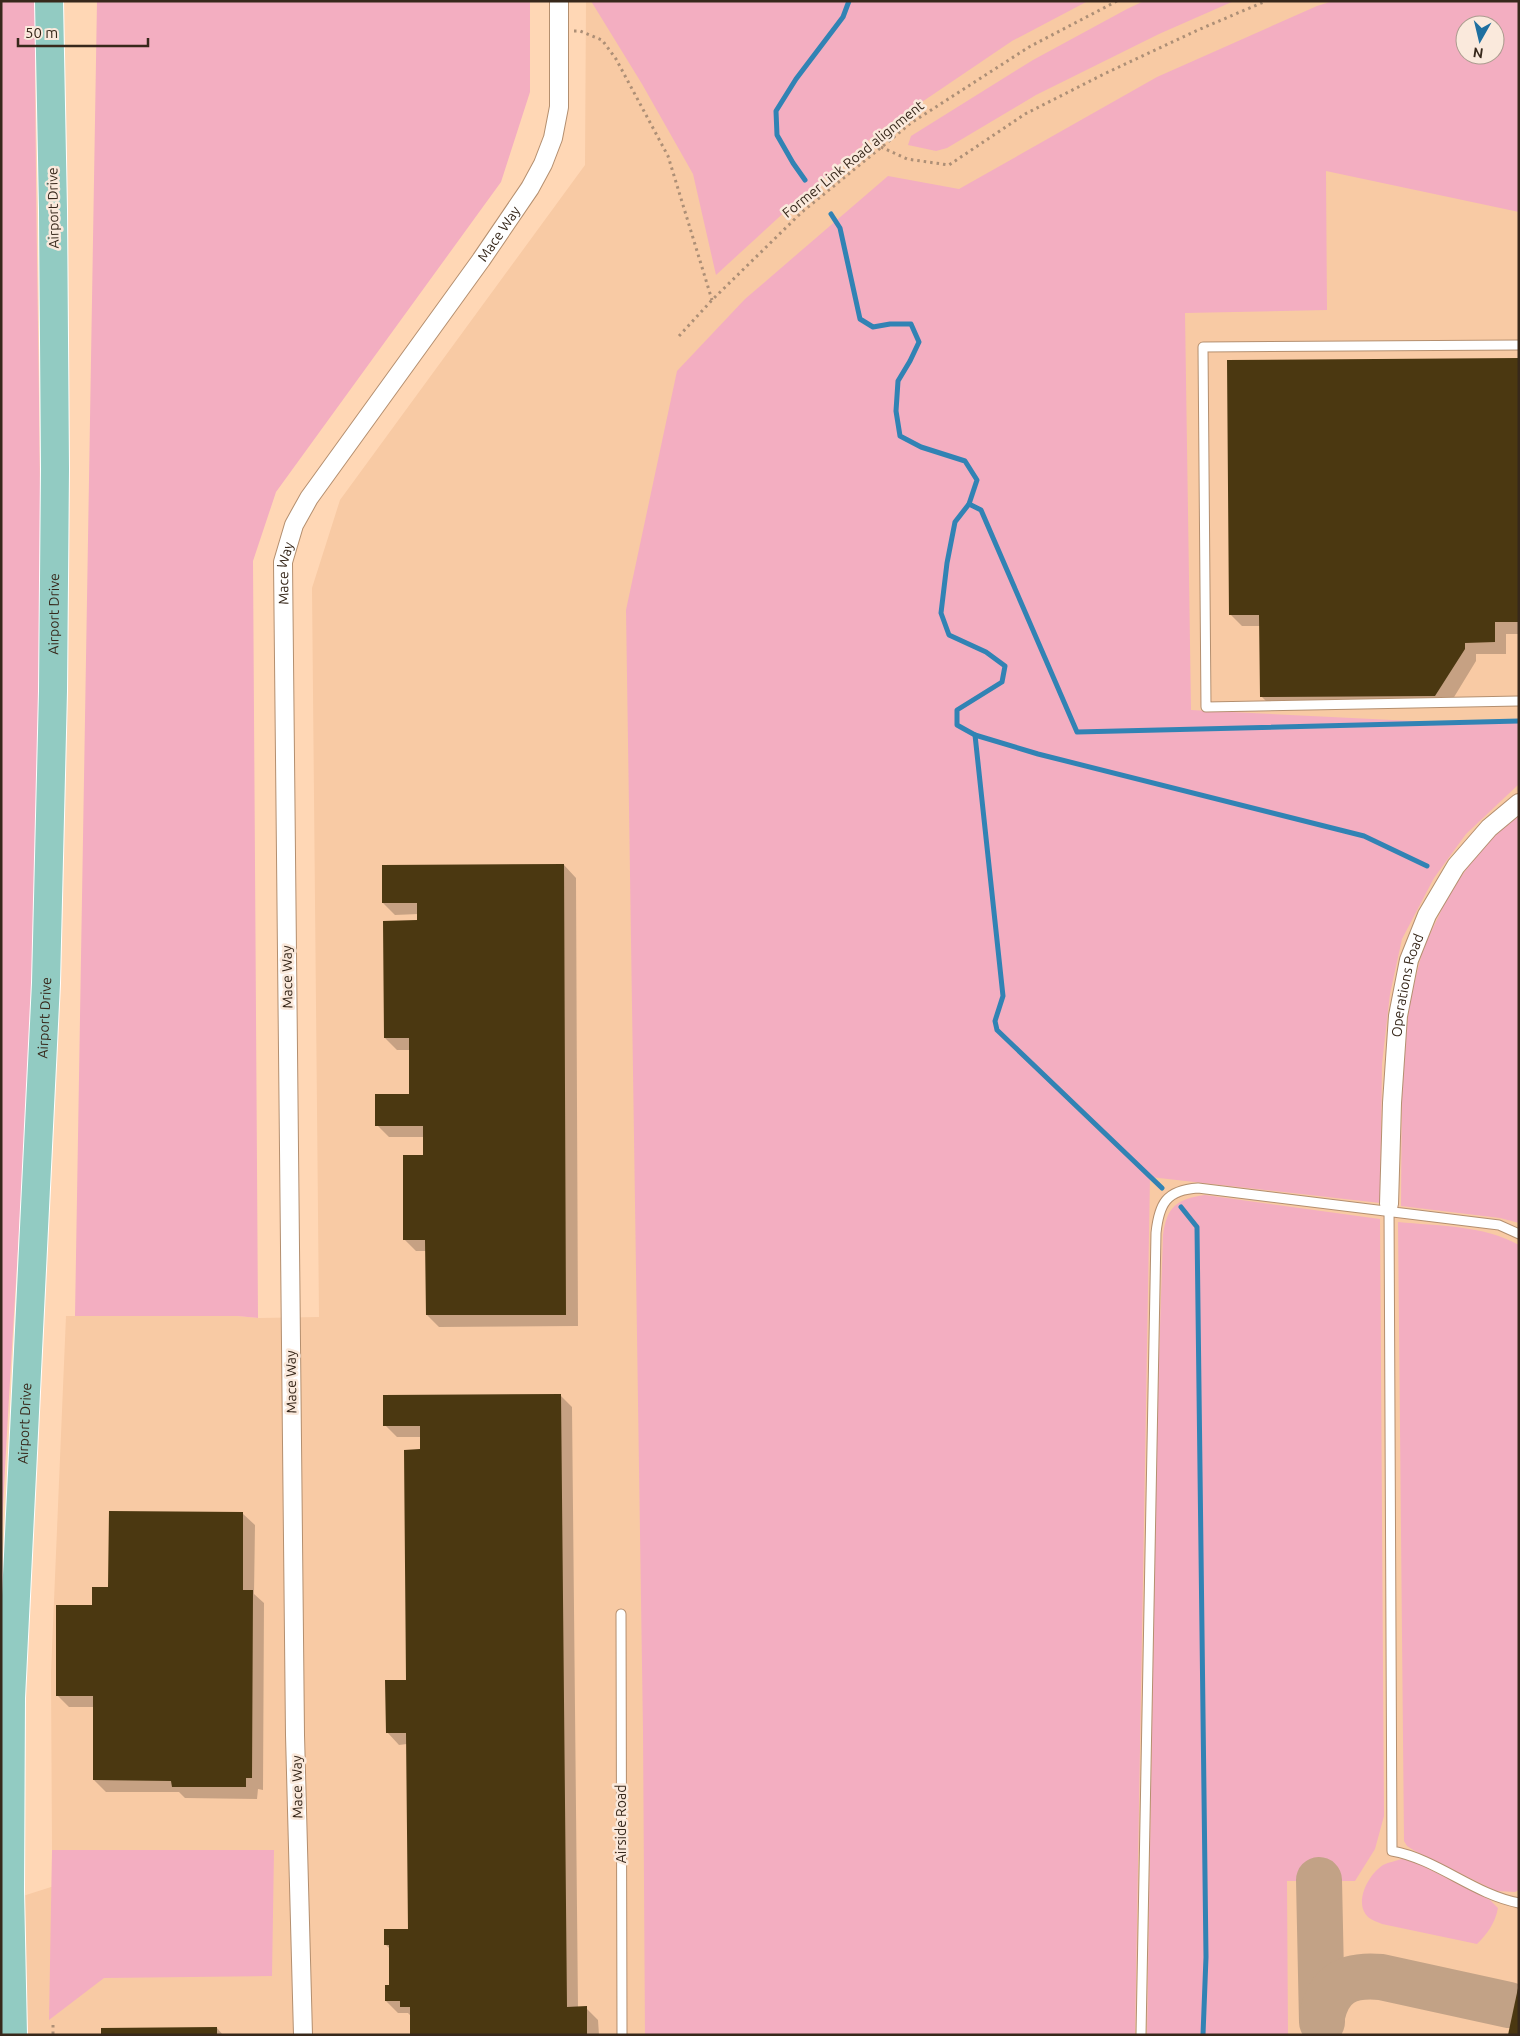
<svg xmlns="http://www.w3.org/2000/svg" width="1520" height="2036" viewBox="0 0 1520 2036" font-family="Ubuntu,sans-serif">
<rect width="100%" height="100%" fill="#ffd7b5"/>
<!-- built -->
<path fill="#f8caa4" fill-rule="evenodd" d="M586,1H1519V2035H1V1903L73,1880L273,1874V1850H52L51,1672L66,1316H237L259,1318L319,1317L312,588L340,500L585,165ZM1465,25H1495V55H1465Z"/>
<!-- green -->
<g fill="#f3aec1" fill-rule="evenodd">
<path d="M1,1H34L35,11C35,282 45,552 39,823C33,1066 12,1307 1,1550Z"/>
<path d="M97,1H530V92L501,182L276,492L253,561L258,1318L237,1316H75Z"/>
<path d="M591,1H1088L1012,41L882,129L789,208L716,275L693,174L642,84Z"/>
<path d="M1144,1H1234L1159,34L1036,95L947,148L936,151L908,145L911,136L1033,60L1127,9Z"/>
<path d="M1333,1H1519V212L1326,171L1327,310L1185,313L1191,710L1474,724L1519,720V784L1466,834L1434,878L1402,939L1390,994L1382,1064L1380,1203L1150,1177L1135,2035H645L643,1731L626,610L677,371L745,299L888,176L959,189L1157,77L1317,6ZM1465,25H1495V55H1465Z"/>
<path d="M1519,813V1223L1500,1218L1401,1206L1402,1067L1410,1000L1423,949L1450,892L1485,843Z"/>
<path d="M1205,1195L1380,1219L1384,1816L1375,1849L1355,1881H1287L1288,2035H1147L1157,1419L1163,1235C1167,1207 1176,1199 1205,1195Z"/>
<path d="M1398,1222C1438,1226 1483,1225 1519,1245V1890L1515,1892L1496,1891L1415,1851L1407,1846L1404,1841Z"/>
<path d="M52,1850H274L272,1976L104,1978L49,2020Z"/>
<path d="M1402,1859L1411,1860L1490,1900L1498,1908C1495,1923 1488,1933 1477,1944L1382,1924C1378,1922 1371,1920 1368,1917C1353,1902 1369,1874 1383,1865C1389,1862 1396,1861 1402,1859Z"/>
</g>
<!-- shadow -->
<g fill="#0003">
<path d="M1519,360V634H1506V654H1476V661L1448,707L1273,708L1261,696L1260,626H1242L1230,614Z"/>
<path d="M564,865L576,878L578,1326L439,1327L427,1315V1251H416L404,1239L424,1156V1137H389L377,1125L410,1095V1050H397L385,1038L418,922V914L395,915L383,903Z"/>
<path d="M560,1395L572,1407L578,2008H586L598,2020L599,2035H411V2016L408,2013H398L386,2001L390,1987V1949L386,1945L409,1931L407,1744L399,1745L387,1732L407,1681L421,1437H397L385,1425Z"/>
<path d="M242,1513L255,1525L254,1594L264,1603L263,1790L258,1789L257,1799L185,1798L179,1792H106L94,1780V1707H69L57,1695L93,1606L110,1589Z"/>
<path d="M217,2028L223,2035H103Z"/>
</g>
<g fill="none" stroke-linecap="round" stroke-linejoin="round">
<!-- stream -->
<g stroke="#3183b4" stroke-width="5">
<path d="M805,180L793,163L777,135L776,111L796,79L843,17L849,1"/>
<path d="M831,214L840,228L860,319L873,327L890,324H911L919,342L910,361L898,381L896,411L900,436L921,447L965,461L977,480L969,504L955,522L947,563L941,613L949,635L986,652L1005,666L1002,682L957,710V725L975,735L1003,996L995,1021L997,1030L1162,1188"/>
<path d="M969,504L981,510L1077,732L1519,721"/>
<path d="M975,735L1038,754L1364,836L1427,866"/>
<path d="M1181,1207L1197,1227L1206,1957L1203,2035"/>
</g>
<!-- taxiway -->
<g stroke="#c2a286" stroke-width="46">
<path d="M1319,1880L1322,2022"/>
<path d="M1322,2016C1329,1983 1349,1974 1381,1977L1509,2005"/>
</g>
</g>
<!-- building -->
<g fill="#4b3811">
<path d="M1519,358V622H1495V642L1465,643V649L1435,696L1260,697L1259,615H1229L1227,360Z"/>
<path d="M564,864L566,1315H426L425,1240H403V1155H423V1126H375V1094H409V1038H384L383,921L417,920V903H382V865Z"/>
<path d="M561,1394L567,2007L587,2006V2035H410V2007H400V2001H385V1985H389V1945H384V1929H408L406,1733H386L385,1680H406L404,1450L420,1449V1426H383V1395Z"/>
<path d="M109,1511L243,1512V1590H253L252,1778H246V1787H172L171,1781L93,1780V1696H56V1605H92V1587H108Z"/>
<path d="M1518,1988L1519,2035H1508Z"/>
<path d="M217,2027V2035H101V2028Z"/>
</g>
<g fill="none" stroke-linecap="round" stroke-linejoin="round">
<!-- lane casing -->
<g stroke="#b48f6f" stroke-width="11">
<g id="lane">
<path d="M1519,345L1203,347L1206,707L1519,701"/>
<path d="M1389,1206L1392,1851C1437,1859 1473,1894 1519,1903"/>
<path d="M621,1614L622,2035"/>
<path d="M1141,2035L1156,1233C1159,1204 1166,1190 1198,1188L1499,1225L1519,1234"/>
</g>
</g>
<!-- street casing -->
<g stroke="#b48f6f" stroke-width="20">
<g id="street">
<path id="s1" d="M1389,1204L1392,1103L1398,1016L1409,960L1427,915L1456,866L1489,828L1519,803"/>
<path id="s2" d="M303,2035L295,1735L283,562L294,525L309,498L481,260L530,188L543,164L553,138L559,107V1"/>
</g>
</g>
<!-- primary casing -->
<g stroke="#fff" stroke-width="30">
<g id="primary">
<path id="s3" d="M13,2035L10,1890L11,1698L46,983L53,691L55,469L53,210L49,1"/>
</g>
</g>
<!-- path -->
<g stroke="#ad8f76" stroke-width="3" stroke-dasharray="2.5 4" stroke-linecap="butt">
<path d="M574,31H580L602,40L616,59L668,156L712,300"/>
<path d="M881,147L907,159L949,165L1025,114L1104,74L1198,30L1266,1"/>
<path d="M679,336L712,300L802,212L911,123L1029,47L1117,1"/>
<path d="M53,2025V2035"/>
</g>
<!-- lane -->
<use href="#lane" stroke="#fff" stroke-width="9"/>
<!-- street -->
<use href="#street" stroke="#fff" stroke-width="18"/>
<!-- primary -->
<use href="#primary" stroke="#92cbc2" stroke-width="28"/>
</g>
<g text-anchor="middle" dominant-baseline="central" stroke-width="5" stroke-linejoin="round" paint-order="stroke">
<!-- street labels -->
<g font-size="14" fill="#37281b" stroke="#fae9dc">
<text transform="translate(853 159) rotate(-39)">Former Link Road alignment</text>
<text transform="translate(53 208) rotate(-91)">Airport Drive</text>
<text stroke="none"><textPath href="#s2" startOffset="1868">Mace Way</textPath></text>
<text stroke="none"><textPath href="#s2" startOffset="1462">Mace Way</textPath></text>
<text stroke="none"><textPath href="#s3" startOffset="1422">Airport Drive</textPath></text>
<text transform="translate(287 977) rotate(-91)">Mace Way</text>
<text stroke="none"><textPath href="#s1" startOffset="220">Operations Road</textPath></text>
<text stroke="none"><textPath href="#s3" startOffset="1018">Airport Drive</textPath></text>
<text transform="translate(291 1382) rotate(-91)">Mace Way</text>
<text stroke="none"><textPath href="#s3" startOffset="612">Airport Drive</textPath></text>
<text transform="translate(297 1787) rotate(-91)">Mace Way</text>
<text transform="translate(621 1824) rotate(-90)">Airside Road</text>
</g>
</g>
<!-- border -->
<rect width="1520" height="2036" fill="none" stroke="#37281b" stroke-width="5"/>
<!-- north arrow -->
<g transform="translate(1480 40) rotate(188)"><circle r="24" fill="#fae9dc" stroke="#ac9c8f"/>
<path d="M0-4L9 19L0 12L-9 19Z" fill="#1e6fa0"/>
<text y="-8" font-size="14" font-weight="bold" text-anchor="middle" fill="#37281b">N</text>
</g>
<!-- scale -->
<path d="M18 38v8h130v-8" fill="none" stroke="#37281b" stroke-width="2.5"/>
<text x="25" y="38" font-size="15" fill="#37281b" stroke="#fae9dc" stroke-width="4" paint-order="stroke">50 m</text>
</svg>
